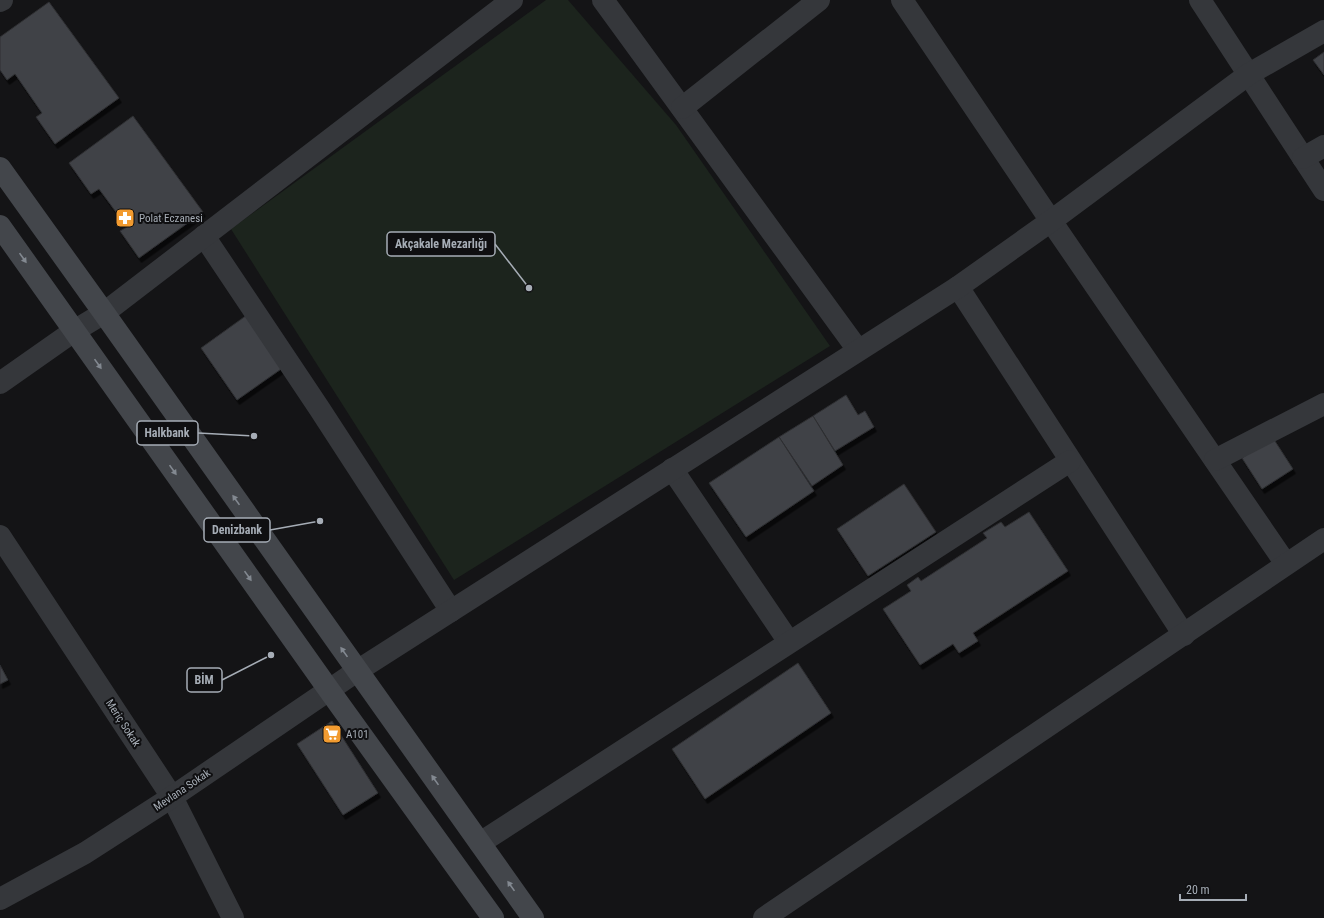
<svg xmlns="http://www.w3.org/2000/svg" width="1324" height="918" viewBox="0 0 1324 918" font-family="'Roboto Condensed',sans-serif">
<defs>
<filter id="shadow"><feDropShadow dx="2.5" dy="4.5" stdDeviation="0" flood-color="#0009"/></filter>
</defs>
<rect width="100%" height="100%" fill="#141416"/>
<!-- green -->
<path fill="#1c241d" d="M546,0H568L676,125L830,346L454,580L231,229Z"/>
<!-- building -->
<g fill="#404246" stroke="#2e2f32" filter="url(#shadow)">
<path d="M49,2L119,98L55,144L36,117L42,113L15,74L7,80L0,70V37Z"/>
<path d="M1324,52V75L1313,60Z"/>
<path d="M133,116L203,212L139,258L120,231L127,227L99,189L91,194L69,163Z"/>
<path d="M247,315L284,367L237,400L201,348Z"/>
<path d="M846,395L858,415L865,411L874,427L835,451L813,416Z"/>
<path d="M813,416L843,465L812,486L779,437Z"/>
<path d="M779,437L814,491L746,537L709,483Z"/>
<path d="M1273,438L1293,469L1262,489L1242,458Z"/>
<path d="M904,484L936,532L868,576L837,529Z"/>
<path d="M1029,512L1068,571L973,633L978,641L959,653L953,644L920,665L883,609L911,591L907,585L918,577L921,581L987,538L983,533L1001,522L1005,527Z"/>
<path d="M798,663L831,713L705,799L672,749Z"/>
<path d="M0,665L8,680L0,684Z"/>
<path d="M332,721L378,793L343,815L297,744Z"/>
</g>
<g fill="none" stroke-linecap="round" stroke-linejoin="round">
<!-- minor -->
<g stroke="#35373b" stroke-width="22">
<path d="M603,0L858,350"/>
<path d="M902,0L1051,221L1286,564"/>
<path d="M1200,0L1324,190"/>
<path d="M0,1L2,0"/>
<path d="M682,108L819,0"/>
<path d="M1303,158L1324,146"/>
<path d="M204,236L319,408L451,611"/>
<path d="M958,287L1184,635"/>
<path d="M0,383L74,331L104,313L512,0"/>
<path d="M1215,460L1324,404"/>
<path d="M672,469L789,642"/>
<path d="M0,536L172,797L233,918"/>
<path d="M480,843L1070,461"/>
<path d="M0,899L85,853L172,797L357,671L958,287L1051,221L1249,74L1324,31"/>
<path d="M764,918L1324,539"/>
</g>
<!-- secondary -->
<g stroke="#43464b" stroke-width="22">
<path d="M0,168L104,313L533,918"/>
<path d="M0,226L329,690L493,918"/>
</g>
</g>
<!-- one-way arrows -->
<defs><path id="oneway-solid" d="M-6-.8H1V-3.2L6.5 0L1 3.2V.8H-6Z"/></defs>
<g fill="#838991">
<use href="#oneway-solid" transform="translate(23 258) rotate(55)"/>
<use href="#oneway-solid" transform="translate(98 364) rotate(55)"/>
<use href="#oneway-solid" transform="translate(173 470) rotate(55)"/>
<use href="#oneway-solid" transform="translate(236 500) rotate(-125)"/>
<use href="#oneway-solid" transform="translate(248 576) rotate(55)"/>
<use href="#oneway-solid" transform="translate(344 652) rotate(-125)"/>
<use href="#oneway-solid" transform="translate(435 780) rotate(-125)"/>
<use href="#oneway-solid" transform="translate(511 886) rotate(-125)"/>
</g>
<!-- icons -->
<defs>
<g id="pharmacy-square" transform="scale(1)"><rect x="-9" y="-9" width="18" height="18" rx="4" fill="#f29b30" stroke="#0f0f11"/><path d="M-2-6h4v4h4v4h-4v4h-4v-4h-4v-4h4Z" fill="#fff"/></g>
<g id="supermarket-square" transform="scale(1)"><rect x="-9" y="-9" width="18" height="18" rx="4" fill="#f29b30" stroke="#0f0f11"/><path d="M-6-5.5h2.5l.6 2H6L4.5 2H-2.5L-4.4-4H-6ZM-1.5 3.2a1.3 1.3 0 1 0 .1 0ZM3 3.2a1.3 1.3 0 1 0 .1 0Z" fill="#fff"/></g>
</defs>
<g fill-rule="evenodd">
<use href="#pharmacy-square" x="125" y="218"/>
<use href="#supermarket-square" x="332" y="734"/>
</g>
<g text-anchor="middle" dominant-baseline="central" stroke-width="4" stroke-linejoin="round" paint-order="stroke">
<!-- poi labels -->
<g font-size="11" fill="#a6adb6" stroke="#0f0f11" text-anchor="start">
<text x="139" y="218">Polat Eczanesi</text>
<text x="346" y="734">A101</text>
</g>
<!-- street labels -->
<g font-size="11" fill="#a6adb6" stroke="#0f0f11">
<text transform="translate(123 723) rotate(57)">Meriç Sokak</text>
<text transform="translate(182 790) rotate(-34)">Mevlana Sokak</text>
</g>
</g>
<!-- callouts -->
<path fill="none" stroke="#a6adb6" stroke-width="1.5" d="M529 288L495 244M254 436L198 433M320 521L270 530M271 655L222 680"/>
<g fill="#a6adb6" stroke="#0f0f11" stroke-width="1.5">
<circle cx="529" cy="288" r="4"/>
<circle cx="254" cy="436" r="4"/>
<circle cx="320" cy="521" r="4"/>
<circle cx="271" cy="655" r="4"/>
</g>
<g fill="#0f0f11" stroke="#a6adb6" stroke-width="1.5">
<rect x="387" y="232" width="108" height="24" rx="4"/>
<rect x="137" y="421" width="61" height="24" rx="4"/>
<rect x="204" y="518" width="66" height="24" rx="4"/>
<rect x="187" y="668" width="35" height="24" rx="4"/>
</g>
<g font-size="12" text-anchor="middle" font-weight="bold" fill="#a6adb6">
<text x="441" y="248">Akçakale Mezarlığı</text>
<text x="167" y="437">Halkbank</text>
<text x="237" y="534">Denizbank</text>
<text x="204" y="684">BİM</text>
</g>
<!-- scale -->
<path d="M1180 894v6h66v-6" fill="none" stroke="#a6adb6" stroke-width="2"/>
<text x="1186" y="894" font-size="12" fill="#a6adb6" stroke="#0f0f11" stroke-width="3" paint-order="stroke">20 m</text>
</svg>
